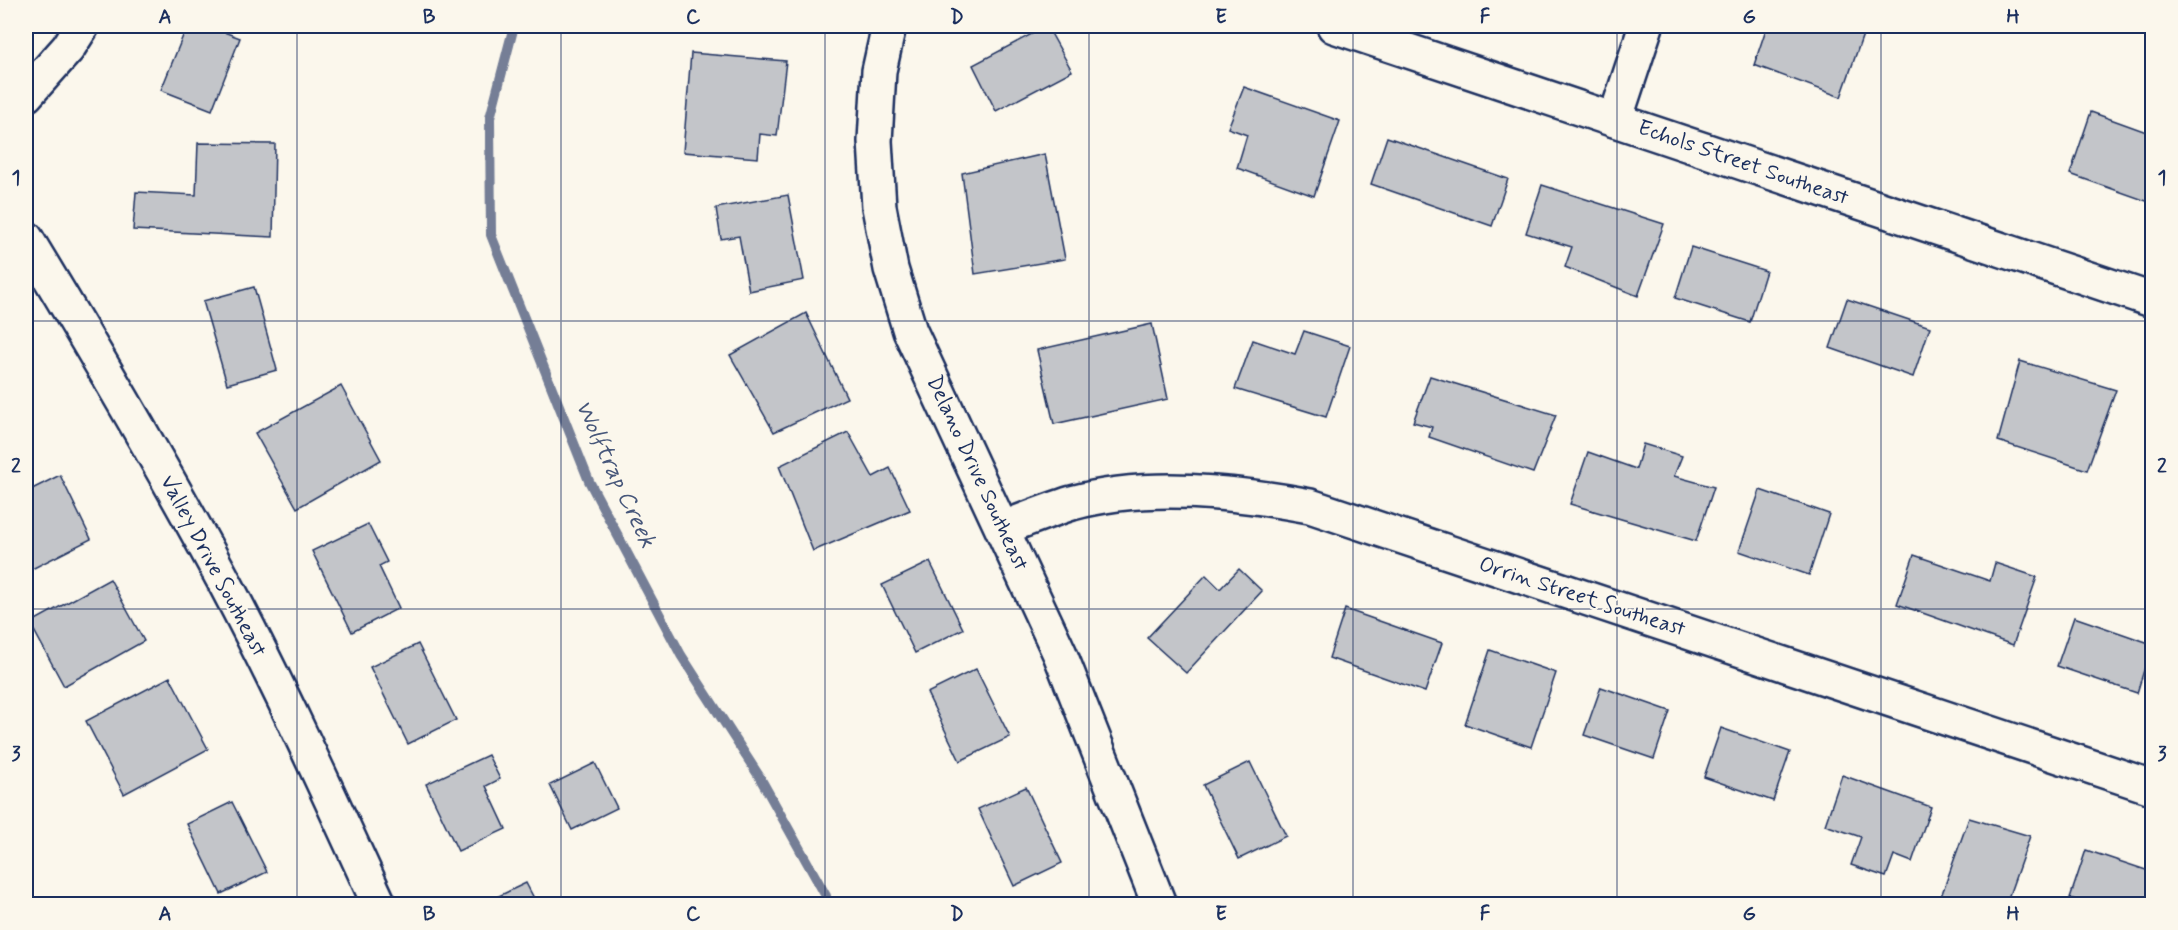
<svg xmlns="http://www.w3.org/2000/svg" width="2178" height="930" viewBox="0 0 2178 930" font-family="Mynerve,sans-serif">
<rect width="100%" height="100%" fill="#fbf7ec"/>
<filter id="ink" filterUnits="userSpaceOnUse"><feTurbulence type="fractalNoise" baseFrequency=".0167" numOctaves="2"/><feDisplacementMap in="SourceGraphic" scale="12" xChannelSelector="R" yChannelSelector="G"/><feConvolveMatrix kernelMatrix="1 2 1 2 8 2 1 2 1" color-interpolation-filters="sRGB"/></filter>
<g filter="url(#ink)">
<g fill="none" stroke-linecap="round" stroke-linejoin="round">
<!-- stream -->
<path stroke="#747e96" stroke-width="10" d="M514,26L490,118L491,235L589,481L681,655L759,776L826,896L827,904"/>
</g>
<!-- building -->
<g fill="#c3c5c9" stroke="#1b2f5e" stroke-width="1.5">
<path d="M187,26H208L240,38L212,110L161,90Z"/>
<path d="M1047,26L1072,71L996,111L973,65Z"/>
<path d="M1767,26H1866L1841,97L1754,65Z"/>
<path d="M691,53L786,61L777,136L760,134L758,158L683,152Z"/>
<path d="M1244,87L1340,121L1314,196L1237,168L1247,135L1228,128Z"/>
<path d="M2091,112L2152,134V203L2070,174Z"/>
<path d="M1387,137L1508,179L1492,226L1371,184Z"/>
<path d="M198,143L275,144L273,237L133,230L136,192L196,195Z"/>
<path d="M1045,154L1065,259L975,274L962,173Z"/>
<path d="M1542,185L1664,224L1638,296L1565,267L1572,247L1526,233Z"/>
<path d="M788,195L804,280L749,291L739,236L721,239L716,208Z"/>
<path d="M1691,247L1766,271L1750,322L1675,298Z"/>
<path d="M254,287L277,370L227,384L203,301Z"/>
<path d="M1847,299L1930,327L1913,377L1830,348Z"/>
<path d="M806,313L847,398L774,432L730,355Z"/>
<path d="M1152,324L1168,399L1054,424L1037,350Z"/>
<path d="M1304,331L1350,346L1326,417L1235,389L1253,340L1295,354Z"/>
<path d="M2020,361L2116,390L2087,470L1998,441Z"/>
<path d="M1430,376L1556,415L1533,473L1429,437L1432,427L1413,422Z"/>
<path d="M341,386L381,460L297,508L255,433Z"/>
<path d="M848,432L873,477L890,468L910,510L813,551L779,466Z"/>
<path d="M1643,444L1682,456L1674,476L1714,487L1696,541L1570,504L1588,452L1636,469Z"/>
<path d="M60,475L91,539L32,569L26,556V492Z"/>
<path d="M1760,490L1829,514L1809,575L1739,551Z"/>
<path d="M368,524L387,562L379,566L399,608L352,632L312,551Z"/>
<path d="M1914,555L1990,581L1995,563L2037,577L2013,645L1897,604Z"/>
<path d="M930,562L963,629L915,653L882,585Z"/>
<path d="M1239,569L1262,591L1186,673L1147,638L1206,575L1220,589Z"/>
<path d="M110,579L144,641L64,686L30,623Z"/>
<path d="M1345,609L1442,643L1425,692L1329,658Z"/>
<path d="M2074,617L2152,644L2137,693L2057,666Z"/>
<path d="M418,644L456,720L408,744L370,667Z"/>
<path d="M1490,650L1556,673L1531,747L1465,724Z"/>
<path d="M976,669L1010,737L960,761L927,693Z"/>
<path d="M170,677L208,749L124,794L86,721Z"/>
<path d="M1601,687L1670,711L1654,759L1584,735Z"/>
<path d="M1721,728L1790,752L1773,801L1704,777Z"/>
<path d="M488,755L500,779L486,786L506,829L458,851L426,784Z"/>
<path d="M1250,762L1286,836L1239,859L1203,785Z"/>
<path d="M595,763L617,808L572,830L550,785Z"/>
<path d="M1842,775L1931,807L1912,862L1894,855L1886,877L1851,865L1861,837L1825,825Z"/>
<path d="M1026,787L1062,863L1014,886L978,809Z"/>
<path d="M232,802L267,872L221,894L187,824Z"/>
<path d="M1969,818L2030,836L2006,904L1939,902Z"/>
<path d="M2086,850L2152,872L2151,904H2088L2070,898Z"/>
<path d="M526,883L537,904H482Z"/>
</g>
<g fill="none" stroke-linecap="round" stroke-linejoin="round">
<!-- minor casing -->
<g stroke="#1b2f5e" stroke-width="38">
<g id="minor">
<path d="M889,26L879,71L875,141L879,207L891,269L910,331L1060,654L1159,904"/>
<path d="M26,95L68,48L82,26"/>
<path d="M1615,120L1646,26"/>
<path d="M26,238C95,352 163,467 226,585C281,689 330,797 379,904"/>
<path d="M1003,528C1025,520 1049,510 1072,503C1147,482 1235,492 1310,506L2152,787"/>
</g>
</g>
<!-- tertiary casing -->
<g stroke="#1b2f5e" stroke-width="38">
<path id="tertiary" d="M1334,26L2152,300"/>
</g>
<!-- minor -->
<use href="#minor" stroke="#fbf7ec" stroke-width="33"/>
<!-- tertiary -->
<use href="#tertiary" stroke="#fbf7ec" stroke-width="33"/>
</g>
</g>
<!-- grid -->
<path fill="none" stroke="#1b2f5e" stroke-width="1.5" stroke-opacity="0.55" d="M297,26V904M561,26V904M825,26V904M1089,26V904M1353,26V904M1617,26V904M1881,26V904M26,321H2152M26,609H2152"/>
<g text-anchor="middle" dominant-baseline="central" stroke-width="4.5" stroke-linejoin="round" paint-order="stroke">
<!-- street labels -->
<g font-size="22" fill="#1b2f5e" stroke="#fbf7ec">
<text transform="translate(1743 163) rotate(19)">Echols Street Southeast</text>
<text transform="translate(977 473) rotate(65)">Delano Drive Southeast</text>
<text transform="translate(213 566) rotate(62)">Valley Drive Southeast</text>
<text transform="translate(1582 597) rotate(18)">Orrin Street Southeast</text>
</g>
<!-- water labels -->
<g font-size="24" font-style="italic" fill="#47577a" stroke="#fbf7ec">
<text transform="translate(615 474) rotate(65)">Wolftrap Creek</text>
</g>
</g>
<!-- margin -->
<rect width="2178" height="930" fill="none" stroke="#fbf7ec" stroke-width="66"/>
<rect x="33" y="33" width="2112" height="864" fill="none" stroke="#1b2f5e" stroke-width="2"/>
<g font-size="20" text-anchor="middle" font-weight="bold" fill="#1b2f5e">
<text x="165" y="23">A</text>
<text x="429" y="23">B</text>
<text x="693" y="23">C</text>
<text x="957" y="23">D</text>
<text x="1221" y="23">E</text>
<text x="1485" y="23">F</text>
<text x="1749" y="23">G</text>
<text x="2013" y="23">H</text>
<text x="16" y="184">1</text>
<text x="2162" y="184">1</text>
<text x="16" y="472">2</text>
<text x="2162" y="472">2</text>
<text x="16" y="760">3</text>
<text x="2162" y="760">3</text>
<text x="165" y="920">A</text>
<text x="429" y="920">B</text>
<text x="693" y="920">C</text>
<text x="957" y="920">D</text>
<text x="1221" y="920">E</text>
<text x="1485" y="920">F</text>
<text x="1749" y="920">G</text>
<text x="2013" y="920">H</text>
</g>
</svg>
